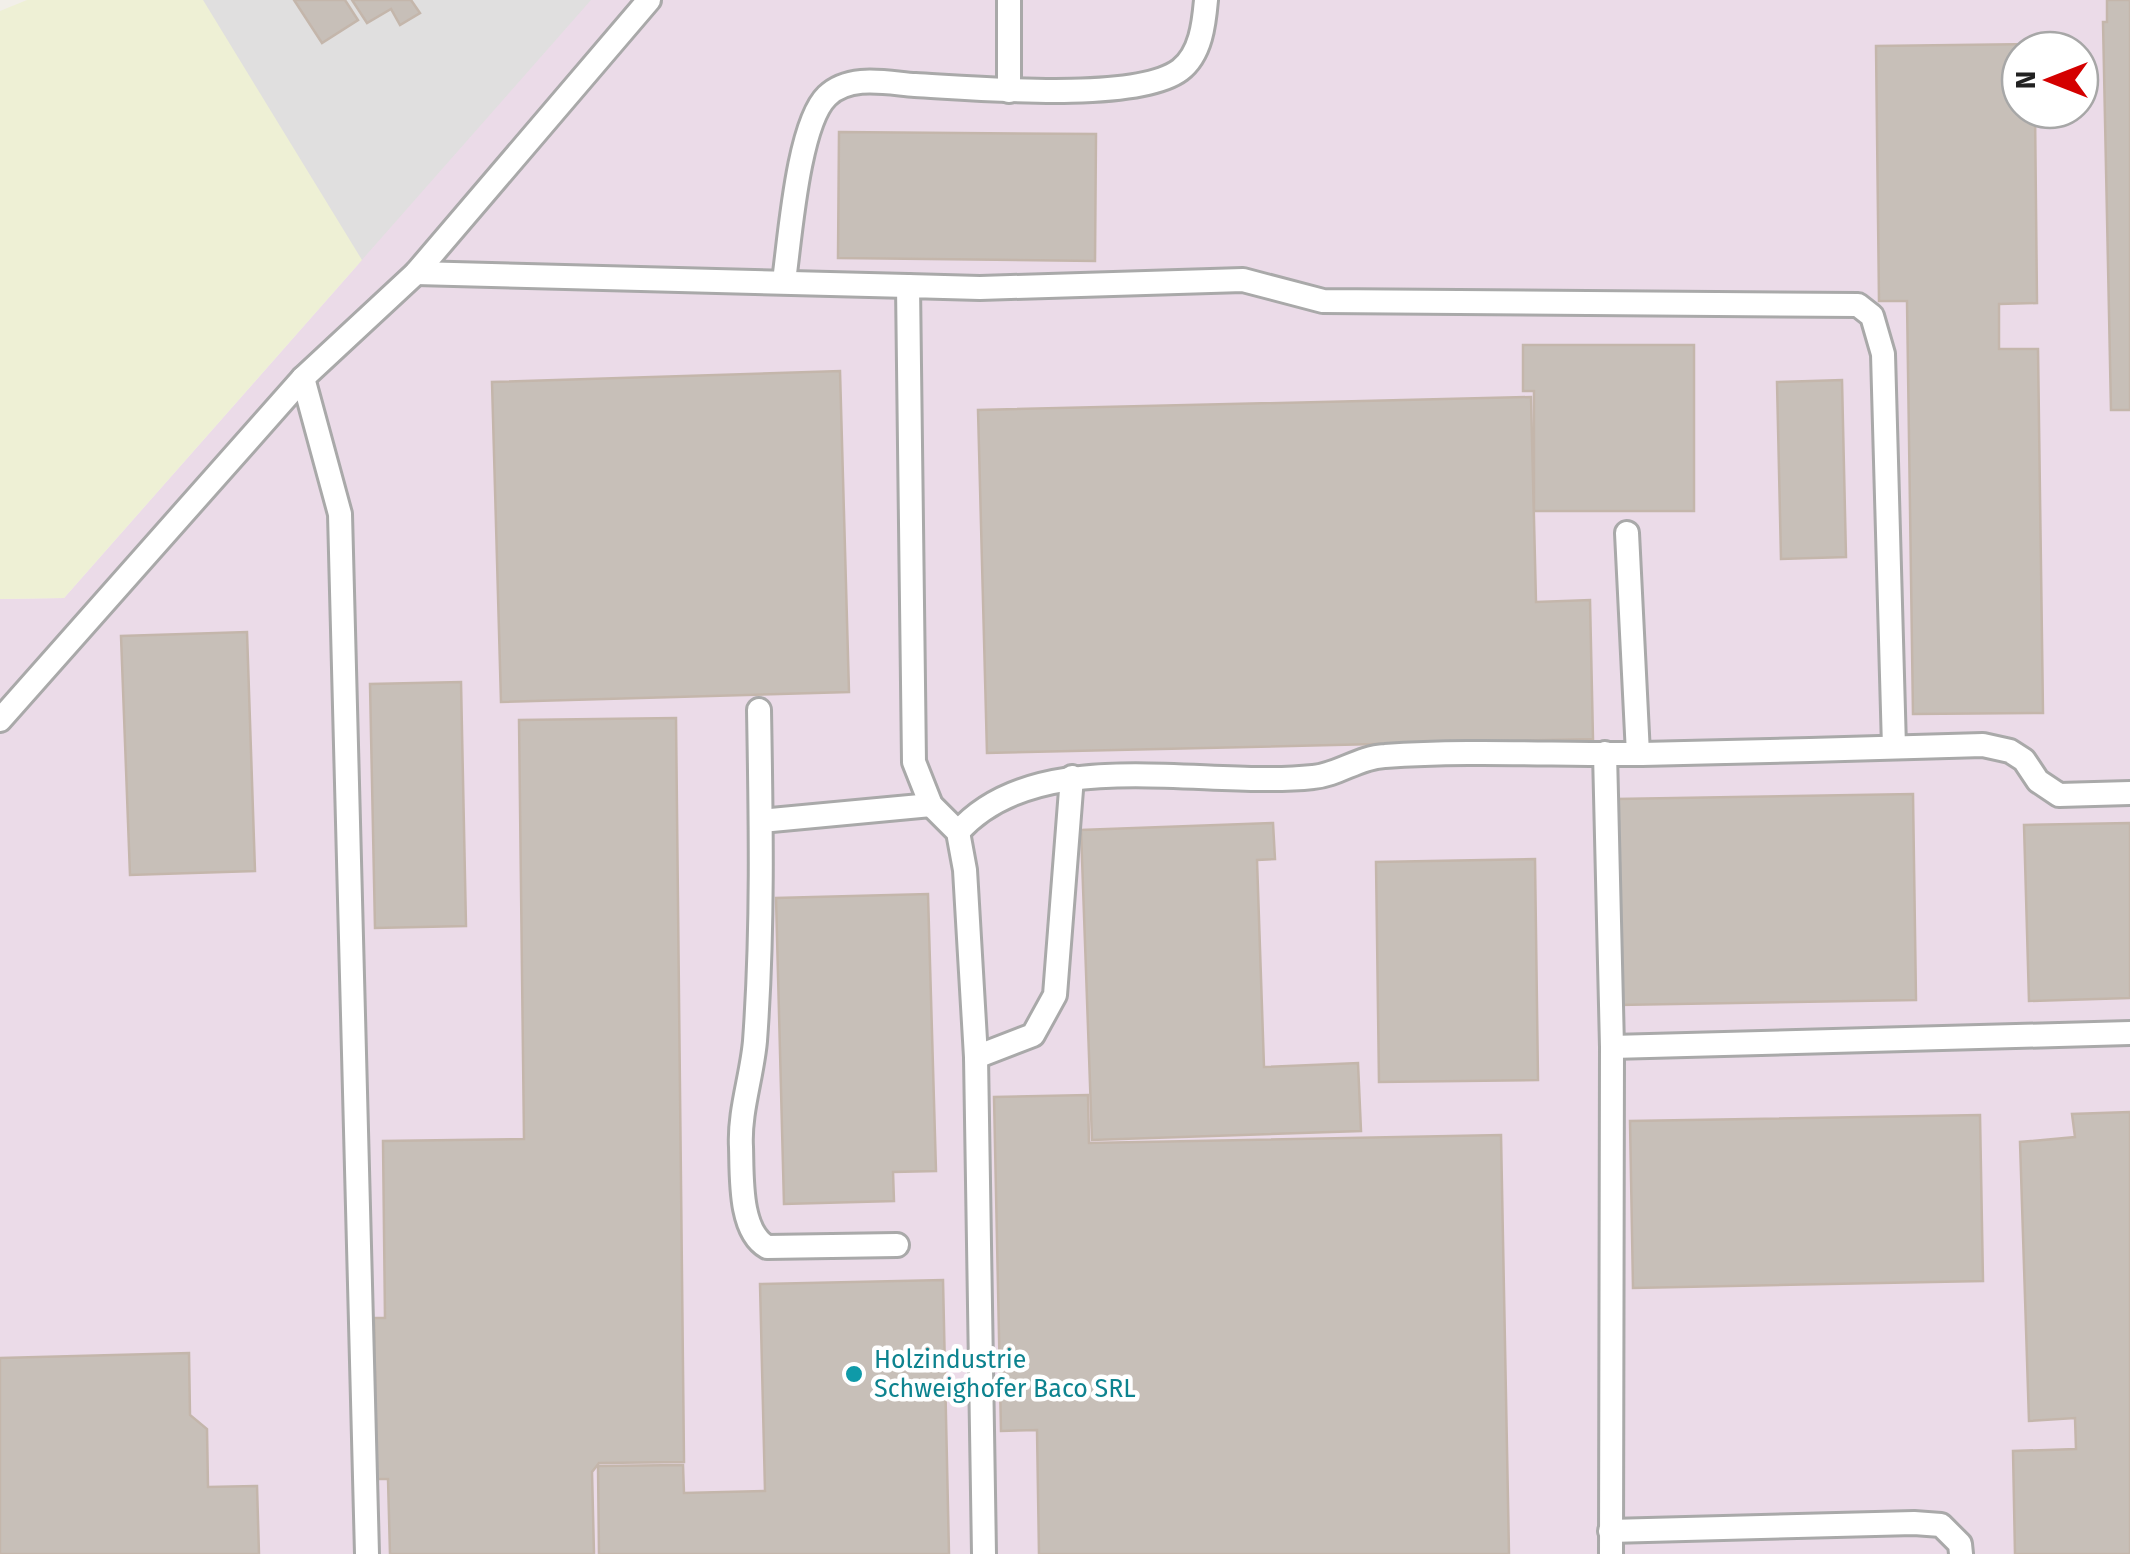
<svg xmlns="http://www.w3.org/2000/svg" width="2130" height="1554" viewBox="0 0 2130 1554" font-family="'Fira Sans',sans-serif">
<rect width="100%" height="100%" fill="#f2efe9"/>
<!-- residential -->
<path fill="#e0dfdf" d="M202,0H595L361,268Z"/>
<!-- industrial -->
<path fill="#ebdbe8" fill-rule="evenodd" d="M591,0H2130V1554H0V599L64,598ZM2020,50H2080V110H2020Z"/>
<!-- farmland -->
<path fill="#eef0d5" d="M27,0H203L362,260L64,598L0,599V11Z"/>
<!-- building -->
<g fill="#c7bfb8" stroke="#c4b6ab" stroke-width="2.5">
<path d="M294,0H345L358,20L322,43Z"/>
<path d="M352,0H411L420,13L400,25L391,9L367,23Z"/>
<path d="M2107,0H2130V410H2111L2103,22H2107Z"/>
<path d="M2034,44V50H2020V110H2035L2037,303L1999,304V349H2038L2043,713L1913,714L1907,301H1879L1876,46Z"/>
<path d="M839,132L1096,134L1095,261L838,258Z"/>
<path d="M1523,345H1694V511H1534V391H1523Z"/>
<path d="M840,371L849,692L501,702L492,382Z"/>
<path d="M1842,380L1846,557L1781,559L1777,382Z"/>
<path d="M1531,397L1536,602L1590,600L1593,739L987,753L978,410Z"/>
<path d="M247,632L255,871L130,875L121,636Z"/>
<path d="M461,682L466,926L375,928L370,684Z"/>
<path d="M676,718L684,1462L599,1463L592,1472L594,1554H390L388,1479H377L374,1318H385L383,1141L524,1139L519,720Z"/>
<path d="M1913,794L1916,1000L1618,1005L1616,799Z"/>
<path d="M1273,823L1275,859L1257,860L1264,1067L1358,1063L1361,1131L1092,1140L1081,830Z"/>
<path d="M2130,823V998L2029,1001L2024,825Z"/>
<path d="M1535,859L1538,1080L1379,1082L1376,862Z"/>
<path d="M928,894L936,1171L893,1172L894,1201L784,1204L776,898Z"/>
<path d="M1088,1095L1089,1143L1501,1135L1509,1554H1039L1037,1430L1001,1431L994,1097Z"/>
<path d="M2130,1112V1554H2015L2013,1451L2076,1449L2075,1418L2029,1421L2020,1142L2075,1137L2072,1114Z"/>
<path d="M1980,1115L1983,1281L1633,1288L1630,1121Z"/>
<path d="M943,1280L949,1554H599L598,1466L683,1465L684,1493L765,1491L760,1284Z"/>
<path d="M189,1353L190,1415L207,1429L208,1487L257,1486L259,1554H0V1358Z"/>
</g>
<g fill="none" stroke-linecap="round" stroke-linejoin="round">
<!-- service casing -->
<g stroke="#a9a9a9" stroke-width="28">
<g id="service">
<path d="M1009,0V91"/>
<path d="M416,273L908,286"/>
<path d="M784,281C790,238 798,124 827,96C850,74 887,83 915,85C973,88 1136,103 1180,70C1201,54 1204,23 1206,0"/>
<path d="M303,378L340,514L367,1554"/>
<path d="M1627,533L1638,754"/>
<path d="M759,710C761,820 763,931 755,1041C752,1076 739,1112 741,1147C742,1176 739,1231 767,1247L897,1245"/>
<path d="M0,720L303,378L416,273L649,0"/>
<path d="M1605,753L1612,1047L1611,1554"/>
<path d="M761,821L931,805"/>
<path d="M958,832C1038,742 1205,789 1313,777C1338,775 1359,757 1385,756C1470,750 1557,755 1642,754C1756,752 1869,748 1983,745L2010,751L2024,760L2038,781L2059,795L2130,793"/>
<path d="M1612,1047L2130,1033"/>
<path d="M976,1057L1033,1035L1055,995L1072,777"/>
<path d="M1610,1531L1914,1523L1941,1525L1960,1544L1961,1554"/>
<path d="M984,1554L976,1057L965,870L958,832L931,805L914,762L908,286L980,288L1243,280L1323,301L1858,305L1872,316L1883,354L1894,747"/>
</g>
</g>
<!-- service -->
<use href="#service" stroke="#fff" stroke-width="22"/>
</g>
<!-- markers -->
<circle fill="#0f9aa8" stroke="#fff" stroke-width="4" cx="854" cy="1374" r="10"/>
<g text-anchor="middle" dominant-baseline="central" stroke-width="9" stroke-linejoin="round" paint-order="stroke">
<!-- culture labels -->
<g font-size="25" fill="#0d838f" stroke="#fff" text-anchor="start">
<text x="874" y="1360">Holzindustrie<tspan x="874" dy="29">Schweighofer Baco SRL</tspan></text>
</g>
</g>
<!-- north arrow -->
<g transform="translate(2050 80) rotate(270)"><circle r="48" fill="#ffffff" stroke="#a7a7a7" stroke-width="2.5"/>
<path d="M0-8L18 38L0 25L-18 38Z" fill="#d40000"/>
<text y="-15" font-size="28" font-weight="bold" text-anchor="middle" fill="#222222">N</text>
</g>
</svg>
